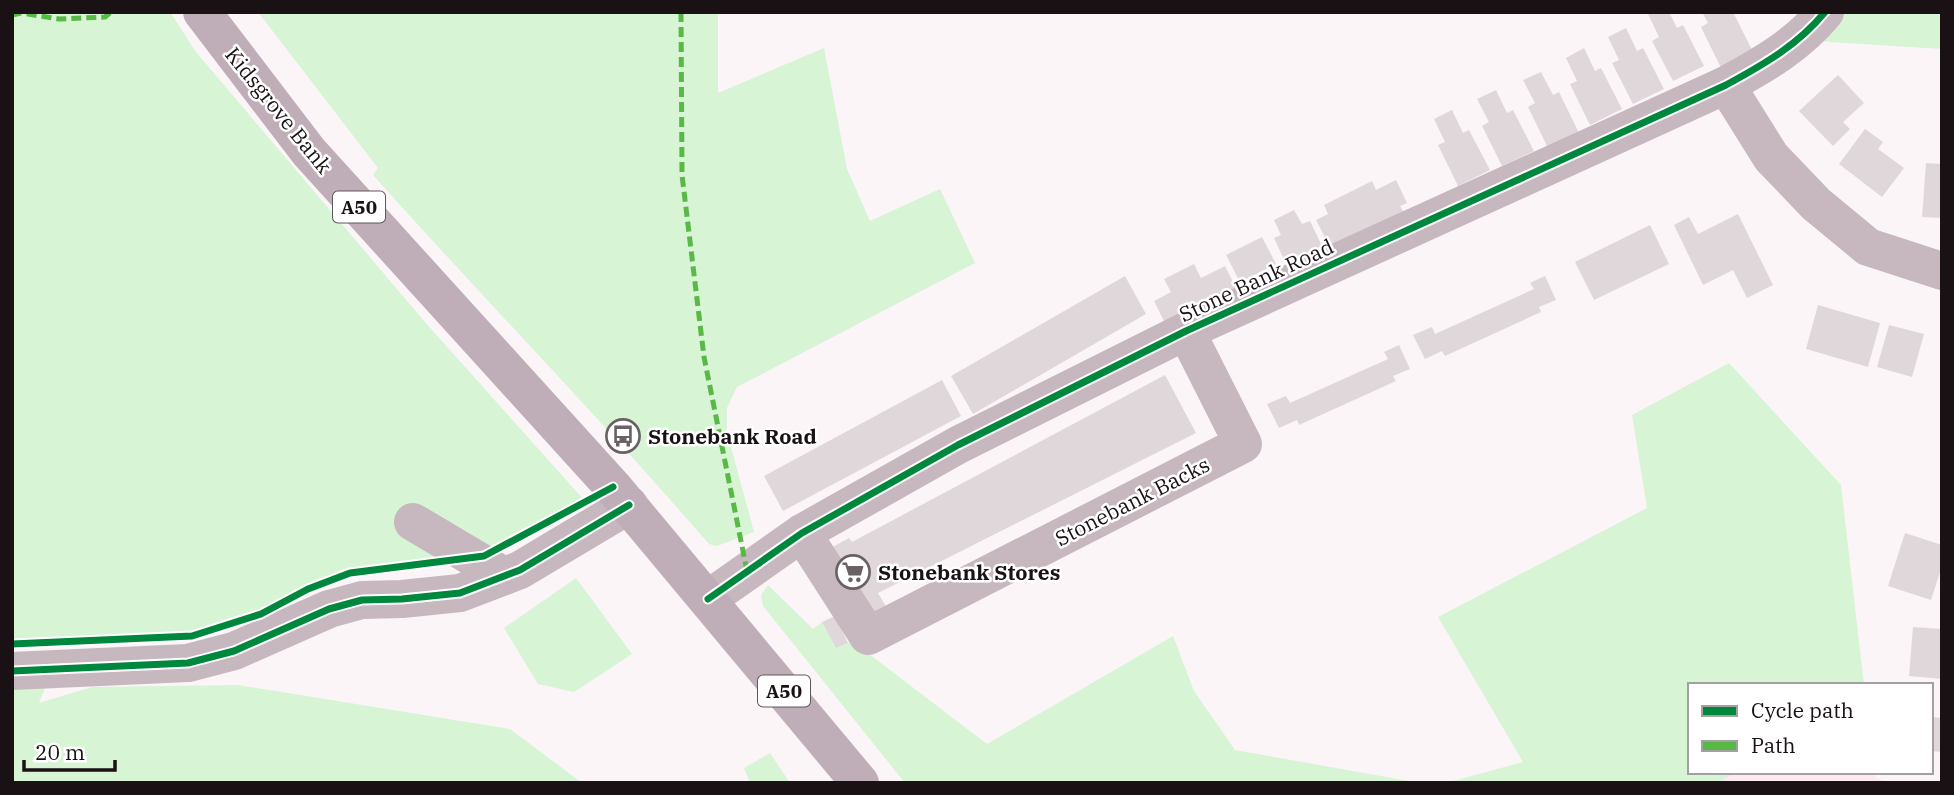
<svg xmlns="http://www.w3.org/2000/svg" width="1954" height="795" viewBox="0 0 1954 795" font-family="'IBM Plex Serif',serif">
<rect width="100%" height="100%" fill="#fbf5f8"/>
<!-- built -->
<path fill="#fce9f2" d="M1736,772H1874L1875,778L1893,783H1718Z"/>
<!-- green -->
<g fill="#d7f4d4">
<path d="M12,12H170L196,52L424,321L584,500L512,535L484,556L371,569L323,583L261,614L192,636L12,642Z"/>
<path d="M258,12H718V93L824,48L847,169L870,221L940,189L975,263L737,387L727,408V432L754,532L717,546L709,544C600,418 484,299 373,175L378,168Z"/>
<path d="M1835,12H1942V49L1799,40Z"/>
<path d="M1729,363L1841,485L1864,685H1690V772H1736L1718,783H1446L1523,762L1438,617L1647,508L1632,415Z"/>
<path d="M576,578L632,654L574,692L538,684L504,628Z"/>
<path d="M768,585L813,629L822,622L836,648L852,641L987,744L1173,636L1194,691L1235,750L1420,783H905L763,606L761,595Z"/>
<path d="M52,669L39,703L92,687L238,685L510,729L582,783H12V671Z"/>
<path d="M770,753L790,783H750L744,768Z"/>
</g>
<!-- building -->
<g fill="#e0d7db">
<path d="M1651,12H1669L1677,28L1683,25L1704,66L1673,81L1652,41L1659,37L1648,14Z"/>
<path d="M1702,12H1733L1753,52L1721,68L1701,27L1708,23Z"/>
<path d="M1626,28L1637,51L1643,48L1664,89L1633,104L1612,63L1619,60L1608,37Z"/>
<path d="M1584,48L1595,71L1601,68L1622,109L1590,125L1570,84L1577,81L1566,58Z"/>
<path d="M1541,72L1553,95L1559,92L1579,133L1548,148L1528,107L1535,103L1523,80Z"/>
<path d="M1838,75L1864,103L1843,122L1850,129L1833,146L1799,111Z"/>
<path d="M1496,90L1507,113L1513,110L1534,151L1502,166L1482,126L1489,122L1477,99Z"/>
<path d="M1452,110L1463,133L1469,130L1490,170L1458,186L1438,145L1445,142L1434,119Z"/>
<path d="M1865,129L1883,142L1878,149L1904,168L1882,197L1839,164Z"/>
<path d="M1926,163L1942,164V218L1922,217Z"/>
<path d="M1396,180L1407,203L1400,206L1404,213L1331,249L1316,220L1328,214L1324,205L1372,181L1376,190Z"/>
<path d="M1294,210L1302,224L1310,221L1322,246L1286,264L1274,238L1281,235L1274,220Z"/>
<path d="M1738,214L1773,285L1747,298L1733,270L1703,285L1674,225L1689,217L1698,234Z"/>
<path d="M1650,225L1669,264L1594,300L1575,262Z"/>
<path d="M1262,237L1276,264L1240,282L1226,255Z"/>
<path d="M1194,264L1201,278L1225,266L1237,290L1166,325L1154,301L1171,292L1164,279Z"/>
<path d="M1125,276L1146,314L973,414L951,376Z"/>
<path d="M1545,276L1556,300L1539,307L1541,312L1445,356L1442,351L1425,359L1413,335L1432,327L1435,334L1534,289L1530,283Z"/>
<path d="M1818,305L1880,323L1868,367L1806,349Z"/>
<path d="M1889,325L1924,334L1912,377L1877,367Z"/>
<path d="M1399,345L1410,369L1393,376L1396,381L1299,425L1297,420L1279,428L1267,404L1286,396L1290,403L1388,359L1384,352Z"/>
<path d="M1165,375L1196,433L878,593L892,617L871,628L827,550L849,538L852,542Z"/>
<path d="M942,380L961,416L783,511L764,476Z"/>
<path d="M1905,533L1942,545V566L1931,600L1888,586Z"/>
<path d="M835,616L848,643L836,648L822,622Z"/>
<path d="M1913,627L1942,629V679L1909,676Z"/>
<path d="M1931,717L1942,718V752L1931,751Z"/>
</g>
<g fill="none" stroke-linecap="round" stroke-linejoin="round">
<!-- minor -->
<g stroke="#c7b7bf" stroke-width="38">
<path d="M1726,85L1771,157L1816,204L1868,247L1942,271"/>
<path d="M413,522L504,576"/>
<path d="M802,533L868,636L1243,444L1186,331"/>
<path d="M708,599L802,533L958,445L1186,331L1726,85C1763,65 1798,45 1825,12"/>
<path d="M12,671L188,663L234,651L329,609L362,600L402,599L460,593L520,570L629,505"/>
</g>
<!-- major -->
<path stroke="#bfadb7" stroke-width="38" d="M202,12L309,152L613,487L860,783"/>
<!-- quiet -->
<g stroke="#58b947" stroke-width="5" stroke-dasharray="10 5" stroke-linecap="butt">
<path d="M681,12L682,175L704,357L747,571"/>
<path d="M12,15L21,13L59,19L105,17L111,12"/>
</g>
<!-- cycleway casing -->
<g stroke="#fff" stroke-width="11">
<g id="cycleway">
<path d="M708,599L802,533L958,445L1186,331L1726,85C1763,65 1798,45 1825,12"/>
<path d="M12,644L192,636L261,614L308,589L350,573L484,556L613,487"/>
<path d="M12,671L188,663L234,651L329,609L362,600L402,599L460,593L520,570L629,505"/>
</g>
</g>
<!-- cycleway -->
<use href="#cycleway" stroke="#00873e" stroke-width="7"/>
</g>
<!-- icons -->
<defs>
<g id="bus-ring" transform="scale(1.75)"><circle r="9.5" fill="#fff" stroke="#696164" stroke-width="1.5"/><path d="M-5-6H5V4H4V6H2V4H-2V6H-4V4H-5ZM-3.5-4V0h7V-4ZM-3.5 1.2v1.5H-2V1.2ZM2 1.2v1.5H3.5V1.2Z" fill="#696164"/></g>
<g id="supermarket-ring" transform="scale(1.75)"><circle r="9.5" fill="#fff" stroke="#696164" stroke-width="1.5"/><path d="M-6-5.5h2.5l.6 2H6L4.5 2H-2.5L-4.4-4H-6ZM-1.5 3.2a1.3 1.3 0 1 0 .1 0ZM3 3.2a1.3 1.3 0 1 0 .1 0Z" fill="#696164"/></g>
</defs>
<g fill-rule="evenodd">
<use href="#bus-ring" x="623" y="436"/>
<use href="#supermarket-ring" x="853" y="572"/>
</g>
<g text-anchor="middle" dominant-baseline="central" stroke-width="5" stroke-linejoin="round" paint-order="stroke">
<!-- shield labels -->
<g fill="#fff" stroke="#5f585b" stroke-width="2">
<rect x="333" y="191.5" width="52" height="31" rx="5"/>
<rect x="758" y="675.5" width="52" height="31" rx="5"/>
</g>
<g font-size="19" font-weight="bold" fill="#1a1115">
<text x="359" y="207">A50</text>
<text x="784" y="691">A50</text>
</g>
<!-- street labels -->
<g font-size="21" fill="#1a1115" stroke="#fff">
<text transform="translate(279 110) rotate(51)">Kidsgrove Bank</text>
<text transform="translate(1256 280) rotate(-25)">Stone Bank Road</text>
<text transform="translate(1132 501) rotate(-27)">Stonebank Backs</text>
</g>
<!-- poi labels -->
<g font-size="21" font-weight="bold" fill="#1a1115" stroke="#fff" text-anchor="start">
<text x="648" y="436">Stonebank Road</text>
<text x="878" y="572">Stonebank Stores</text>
</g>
</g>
<!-- border -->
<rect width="1954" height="795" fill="none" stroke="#1a1115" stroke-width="28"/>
<!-- legend -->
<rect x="1688" y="683" width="245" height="91" fill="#ffffff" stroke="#a3a0a1" stroke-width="2"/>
<rect x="1702" y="706" width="35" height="10" fill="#00873e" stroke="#a3a0a1" stroke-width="2"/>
<text x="1751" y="718" font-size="21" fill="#1a1115">Cycle path</text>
<rect x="1702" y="741" width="35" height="10" fill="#58b947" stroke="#a3a0a1" stroke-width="2"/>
<text x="1751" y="753" font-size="21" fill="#1a1115">Path</text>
<!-- scale -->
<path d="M24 760v10h91v-10" fill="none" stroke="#1a1115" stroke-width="3.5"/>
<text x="35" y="760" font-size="21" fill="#1a1115" stroke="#ffffff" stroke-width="5" paint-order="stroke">20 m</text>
</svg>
